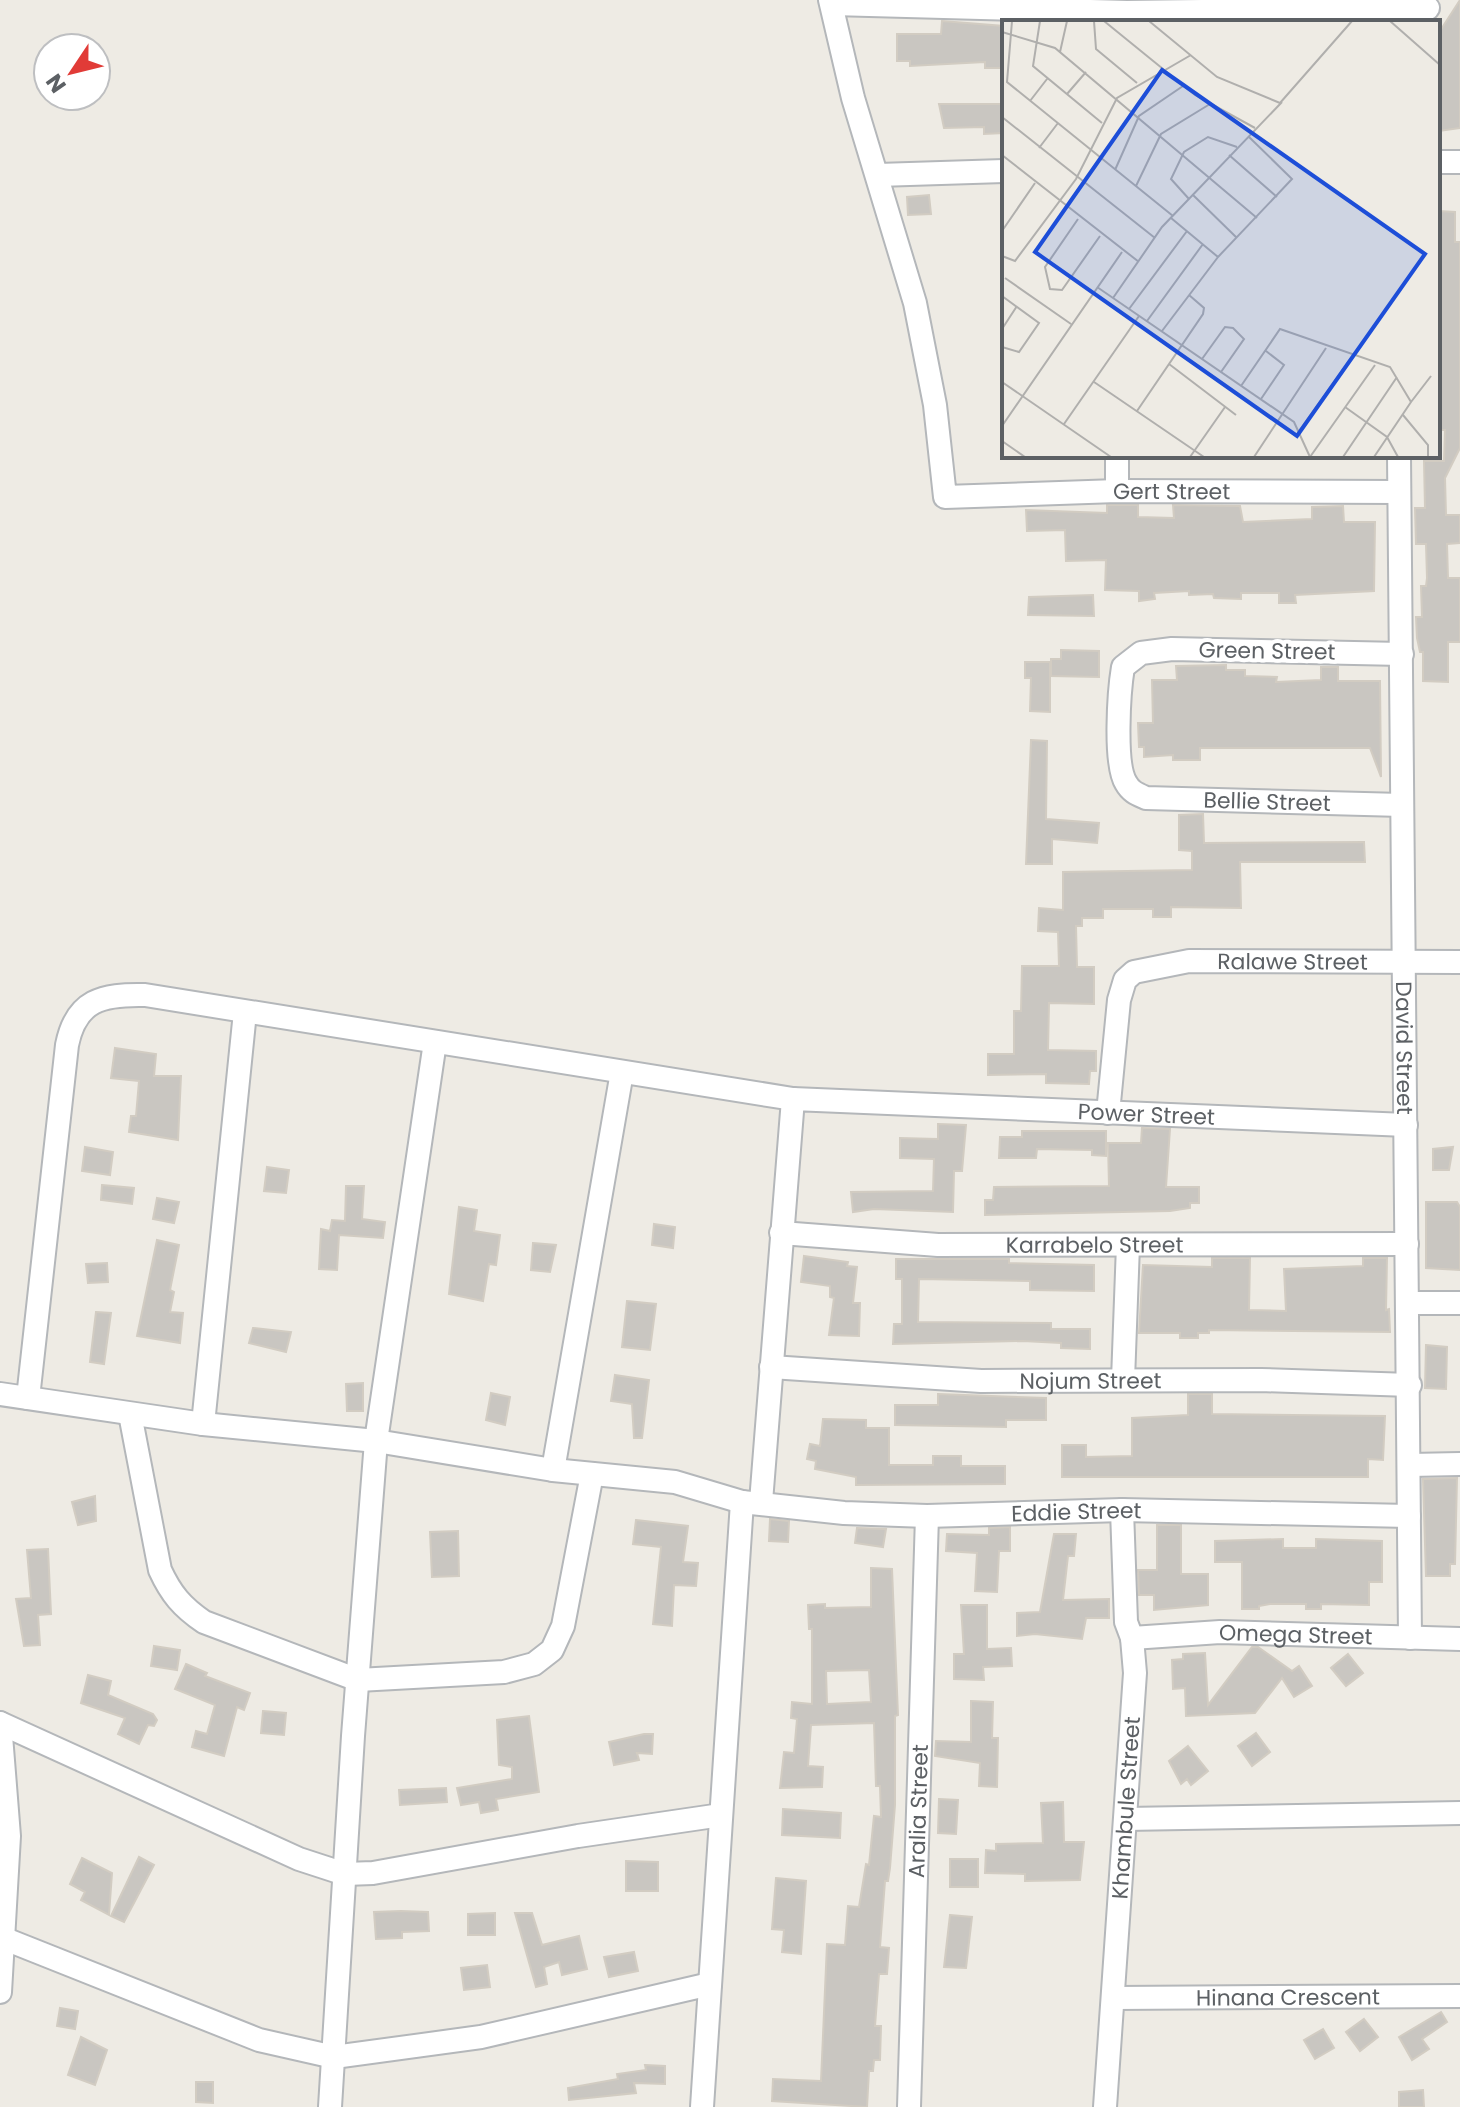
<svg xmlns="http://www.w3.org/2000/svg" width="1460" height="2107" viewBox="0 0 1460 2107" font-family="Poppins,sans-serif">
<rect width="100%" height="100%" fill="#eeebe4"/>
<!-- building -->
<g fill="#c9c6c1" stroke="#d2ccc2" stroke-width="2" fill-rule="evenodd">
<path d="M1460,0V128L1438,131V34Z"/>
<path d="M942,21L1004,26V68H985V62L910,66V61H897V34H941Z"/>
<path d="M939,104H1004V133L984,134V127L944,128Z"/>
<path d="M929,195L931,214L908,215L907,197Z"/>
<path d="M1438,211L1455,212V242H1460V448L1445,478L1446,515H1460V543L1447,544L1448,578H1460V642H1448V682L1423,681V652H1420L1417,638L1416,617H1422L1421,586H1426L1427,578L1426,544H1416L1415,508H1425L1424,461H1444L1445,430H1438Z"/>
<path d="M1107,505H1138V517L1174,518L1173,505L1240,506L1243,522L1312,519V507L1343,506L1344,522H1375L1374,591L1295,595L1296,603H1279V593H1241V599L1214,598L1213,594L1189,595V591L1154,593L1155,599L1139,601V591L1105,590L1106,560L1066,561L1065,530L1027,531L1026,510L1107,513Z"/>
<path d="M1093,595L1094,616L1028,615L1029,597Z"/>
<path d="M1061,650L1099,651V677L1051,676V659H1061Z"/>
<path d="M1025,662H1050V712L1030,711L1031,678H1025Z"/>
<path d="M1226,665V670H1245V676L1277,677L1276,682L1321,680V667H1338V681H1380L1381,777L1370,748H1200V760H1173V755L1144,757V747H1139L1138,723H1153L1152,680H1177L1176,666Z"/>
<path d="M1031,740L1047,741L1046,819L1099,823L1097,843L1052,839V864H1026Z"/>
<path d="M1203,814L1204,843L1364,842L1365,862H1240L1241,908L1171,907V917H1153V909H1103V918H1082V926H1076L1077,967H1094V1004L1049,1003L1048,1050L1096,1051V1071H1090L1089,1084L1046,1083V1074L988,1075V1054H1014V1011H1021L1022,966H1059L1058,932L1038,931L1039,908L1063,910V872L1192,870V851L1179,850V815Z"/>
<path d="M115,1048L156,1054L154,1076H181L178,1140L129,1132L131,1116H136L139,1081L111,1078Z"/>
<path d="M938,1124L966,1125L962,1171H954L953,1212L874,1209L853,1212L851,1192L933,1191L934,1159L900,1158V1138L938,1139Z"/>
<path d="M1142,1128L1170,1129L1166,1187H1199V1203H1190V1208L1170,1211L985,1215V1200H993L994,1187L1109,1186L1108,1143H1141Z"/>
<path d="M1022,1131H1106V1156L1092,1155V1150L1037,1149L1036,1158H999L1000,1137H1022Z"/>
<path d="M85,1147L113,1152L110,1175L82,1171Z"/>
<path d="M1453,1147L1449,1170H1433V1149Z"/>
<path d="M267,1167L289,1170L286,1193L264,1191Z"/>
<path d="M102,1185L134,1188L132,1204L101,1200Z"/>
<path d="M346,1186H364L362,1219L385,1222L383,1238L339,1235L337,1270L319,1269L321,1229L330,1231L332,1220L345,1221Z"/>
<path d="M157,1198L179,1202L174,1223L153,1219Z"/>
<path d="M1426,1202H1457L1460,1207V1270L1426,1268Z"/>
<path d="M459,1207L477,1210L474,1231L500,1235L496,1265L489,1264L483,1301L449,1294Z"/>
<path d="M654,1224L675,1227L673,1248L652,1245Z"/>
<path d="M157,1240L179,1245L170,1290L174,1292L170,1312L183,1313L180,1343L137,1336Z"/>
<path d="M533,1243L556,1245L550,1272L531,1270Z"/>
<path d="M804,1256L848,1262L847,1266L857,1267L853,1303H860L859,1336L829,1335L834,1298L830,1297V1286L801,1282Z"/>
<path d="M1212,1258H1250L1249,1310L1286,1311L1284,1269L1363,1266V1258H1387L1386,1310L1389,1309L1390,1332L1209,1330V1333H1198V1338H1180V1333H1139L1143,1265L1212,1267Z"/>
<path d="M896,1259H1009V1263L1094,1265V1291L1030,1290V1281L919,1279L918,1322L1051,1323V1329H1090V1349L1061,1348V1343L1023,1341L893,1344L894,1324H902V1279H896Z"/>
<path d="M107,1263L108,1282L88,1283L86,1264Z"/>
<path d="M627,1301L656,1304L650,1350L622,1347Z"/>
<path d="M96,1312L111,1313L104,1364L90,1362Z"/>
<path d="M253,1328L291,1332L286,1352L249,1343Z"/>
<path d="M1426,1345L1447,1347L1446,1389L1425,1388Z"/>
<path d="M615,1375L649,1380L642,1438H634L632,1404L611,1401Z"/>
<path d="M363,1383V1411H347L346,1384Z"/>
<path d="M491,1393L510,1397L505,1425L486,1420Z"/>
<path d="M938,1394L1046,1398V1420H1006V1427L895,1425V1405H938Z"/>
<path d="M1188,1394H1212V1414L1385,1416L1383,1460L1368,1459V1477H1062V1445H1086V1457L1132,1456V1418L1188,1415Z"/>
<path d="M823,1419L866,1420V1428H889V1465H933V1456H961V1466H1005V1484L856,1485V1477L815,1469L816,1461L807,1459L810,1444L820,1446Z"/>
<path d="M1457,1478L1455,1564H1450V1576H1426L1423,1479Z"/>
<path d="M95,1496L96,1521L78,1525L72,1502Z"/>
<path d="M770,1519L789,1521L788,1542L769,1541Z"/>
<path d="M636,1520L688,1526L683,1562L698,1563L696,1586L674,1585L672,1626L653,1624L661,1547L633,1544Z"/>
<path d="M1157,1525H1181V1574H1208V1605L1154,1610V1595H1139L1138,1570H1157Z"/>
<path d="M1010,1527V1551H999L997,1592L975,1591L977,1553L946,1551L947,1534L989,1535V1528Z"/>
<path d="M857,1528L886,1529L883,1547L855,1543Z"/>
<path d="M458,1531L459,1576L432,1577L430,1532Z"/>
<path d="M1054,1534H1076L1074,1556H1068L1063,1600L1109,1599V1618H1086L1082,1639L1035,1634L1017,1636V1613L1040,1612Z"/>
<path d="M1283,1539V1548H1316V1539L1382,1541V1582H1369V1605L1321,1604V1609H1306V1604H1270L1259,1606V1609H1242V1562H1215V1541Z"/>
<path d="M48,1549L51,1614L38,1615L40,1645L24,1646L16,1599L31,1598L27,1550Z"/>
<path d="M871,1568L892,1569L898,1715L895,1716V1805L890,1868L888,1881H885L880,1947L889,1948L887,1974H879L875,2026H881L880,2060H874L873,2071H869L867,2107L772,2101L773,2079L821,2081L827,1944L845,1945L848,1906L859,1907L866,1864L869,1865L874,1816L881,1817L880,1786H876L874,1723L811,1725L808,1766L823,1767L822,1787L780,1788L784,1752L794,1753L797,1719L791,1718L792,1702L812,1704V1629H809L808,1605L825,1604V1608L871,1607ZM869,1670L871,1702L827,1704L826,1671Z"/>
<path d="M961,1605H987V1649L1011,1648L1012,1666L983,1667L984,1680L954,1679V1654H964Z"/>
<path d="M154,1646L180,1650L177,1670L151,1666Z"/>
<path d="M1252,1647H1258L1292,1671L1299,1666L1312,1686L1294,1697L1282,1678L1255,1713L1186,1716L1185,1688L1173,1689L1172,1660L1183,1659V1654L1205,1653L1208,1705Z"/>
<path d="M1348,1654L1363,1673L1346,1686L1331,1668Z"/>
<path d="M186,1664L207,1673L205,1676L250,1693L244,1710L237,1707L224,1756L192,1747L196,1731L207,1734L215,1705L175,1689Z"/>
<path d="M88,1675L111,1681L108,1695L153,1714L157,1720L154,1726L148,1725L139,1744L118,1734L125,1718L81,1703Z"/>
<path d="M971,1701L993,1702L992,1738H998L997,1787L979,1786L980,1763L935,1756L936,1741L971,1742Z"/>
<path d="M263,1711L286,1713L284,1735L261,1733Z"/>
<path d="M529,1716L539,1792L496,1799L498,1810L481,1813L479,1802L461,1805L457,1788L512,1779V1767L499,1765L497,1720Z"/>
<path d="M1256,1733L1270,1752L1252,1766L1238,1746Z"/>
<path d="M644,1734H653L652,1754L637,1753L639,1760L614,1765L609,1742Z"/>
<path d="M1188,1746L1208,1771L1191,1785L1187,1779L1181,1784L1169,1761Z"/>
<path d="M446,1788L447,1802L400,1805L399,1790Z"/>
<path d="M939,1799L958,1800L956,1834L938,1833Z"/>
<path d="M1063,1802L1064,1842H1084L1080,1880L1025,1881V1874L985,1873L986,1850L996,1851V1844L1043,1843L1041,1803Z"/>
<path d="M783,1809L841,1813L840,1838L782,1835Z"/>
<path d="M139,1857L154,1865L124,1922L111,1916Z"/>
<path d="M82,1858L112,1873L109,1915L81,1900L85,1892L70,1884Z"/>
<rect x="950" y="1859" width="28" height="28"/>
<path d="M626,1861L658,1862V1891H626Z"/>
<path d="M776,1878L806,1881L801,1954L782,1952L784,1930L772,1929Z"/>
<path d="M401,1911L428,1912L429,1931L402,1932V1938L376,1939L374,1912Z"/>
<path d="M495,1913V1935H468V1914Z"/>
<path d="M515,1913H532L542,1945L579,1936L587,1969L562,1975L559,1962L544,1967L547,1984L536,1987Z"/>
<path d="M950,1915L972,1917L966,1968L944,1967Z"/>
<path d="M634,1952L638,1971L609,1977L604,1957Z"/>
<path d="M487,1965L490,1987L464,1990L461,1968Z"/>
<path d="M60,2008L78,2011L75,2029L57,2026Z"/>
<path d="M1441,2012L1447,2022L1422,2039L1429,2049L1412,2060L1399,2037Z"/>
<path d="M1364,2019L1378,2037L1360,2051L1346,2032Z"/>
<path d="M1323,2029L1334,2048L1315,2059L1304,2040Z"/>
<path d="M81,2037L107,2050L95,2085L68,2075Z"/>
<path d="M645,2065L665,2066V2084L634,2083L636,2093L569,2100L568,2088L618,2079L617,2074L646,2070Z"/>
<path d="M196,2082H213V2103L196,2102Z"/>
<path d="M1423,2090L1424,2107H1399V2092Z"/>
</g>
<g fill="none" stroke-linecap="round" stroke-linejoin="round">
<!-- minor casing -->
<g stroke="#b4b7ba" stroke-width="26">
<g id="minor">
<path id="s1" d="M830,0L853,98L915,303L935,405L945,497L1117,491L1399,492"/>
<path d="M832,4L1127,12L1428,8"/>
<path d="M1438,162H1460"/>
<path d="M878,175L1004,171"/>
<path d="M1117,456V491"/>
<path id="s2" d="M1399,456L1410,1638"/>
<path id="s3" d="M1402,654L1172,649L1141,653L1123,667C1119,691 1114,764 1126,783C1131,792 1137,794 1146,798L1402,805"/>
<path id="s4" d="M1108,1113L1119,1000L1125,980L1134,972L1189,961L1460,962"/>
<path id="s5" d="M781,1233L938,1245L1407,1244"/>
<path d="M1409,1303H1460"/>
<path id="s6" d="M771,1367L981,1381L1261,1380L1410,1385"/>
<path d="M1123,1380L1128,1245"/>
<path id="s7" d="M0,1394L203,1424L376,1441L553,1470L675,1482L742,1502L844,1513L927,1516L1122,1510L1409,1516"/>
<path d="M28,1398L67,1045C76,1000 102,994 145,995L793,1099"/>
<path d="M130,1414L160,1570C171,1594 182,1607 204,1622L358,1680L504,1672L534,1664L552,1650L563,1626L592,1474"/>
<path d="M203,1424L245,1012"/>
<path d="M1410,1465L1460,1464"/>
<path d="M553,1470L622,1072"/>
<path id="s8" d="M761,1502L793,1099L1406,1125"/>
<path id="s9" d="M1132,1638L1220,1632L1460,1639"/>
<path d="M0,1723L299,1859L345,1874L373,1873L578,1836L721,1815"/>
<path d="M0,1723L9,1836L0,1992"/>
<path d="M1126,1819L1460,1813"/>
<path d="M5,1939L259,2040L334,2057L481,2037L710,1984"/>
<path id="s10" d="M1114,1998L1460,1996"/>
<path d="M330,2107L353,1736L376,1441L435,1042"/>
<path d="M702,2107L742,1502"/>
<path id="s11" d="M909,2107L927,1516"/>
<path id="s12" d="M1105,2107L1135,1673L1132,1638L1126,1622L1122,1510"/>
</g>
</g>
<!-- minor -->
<use href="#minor" stroke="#fff" stroke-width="22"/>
</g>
<g text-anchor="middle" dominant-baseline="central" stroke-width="8" stroke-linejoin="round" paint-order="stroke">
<!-- street labels -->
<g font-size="22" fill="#5c6064" stroke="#fff">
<text stroke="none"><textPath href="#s1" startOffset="738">Gert Street</textPath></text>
<text transform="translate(1267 651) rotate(1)">Green Street</text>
<text stroke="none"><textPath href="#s3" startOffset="548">Bellie Street</textPath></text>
<text stroke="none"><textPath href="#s4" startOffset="306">Ralawe Street</textPath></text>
<text stroke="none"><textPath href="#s2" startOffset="592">David Street</textPath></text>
<text stroke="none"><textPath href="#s8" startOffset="758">Power Street</textPath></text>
<text stroke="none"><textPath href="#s5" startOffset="314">Karrabelo Street</textPath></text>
<text stroke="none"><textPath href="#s6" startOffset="320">Nojum Street</textPath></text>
<text stroke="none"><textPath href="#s7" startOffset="1086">Eddie Street</textPath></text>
<text stroke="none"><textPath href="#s9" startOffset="164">Omega Street</textPath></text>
<text stroke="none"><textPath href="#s12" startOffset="300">Khambule Street</textPath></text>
<text stroke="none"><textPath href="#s11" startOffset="296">Aralia Street</textPath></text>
<text stroke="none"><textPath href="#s10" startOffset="174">Hinana Crescent</textPath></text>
</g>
</g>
<!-- overview -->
<g transform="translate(1002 20)">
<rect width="438" height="438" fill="#eeebe4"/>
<path fill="none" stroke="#b0afad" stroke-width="2" d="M10,1L5,62L171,196M38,1L31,46L100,103M92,1L94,29L135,63M102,1L193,75L253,108M147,1L215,57L278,83L350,1M388,1L438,45M0,12L53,28L255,198M58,32L65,1M65,74L84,52M28,81L45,59M0,97L153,218M37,128L56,103M0,135L137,242M227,135L275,177M113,150L137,96L181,66M134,166L159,114L208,84M191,175L235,218M187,179L169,159L182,132L206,117L235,127M76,199L43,247L48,269L60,270L98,216M0,211L33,163M0,236L13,241L74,159L115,78L189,35M216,237L290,159L246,116M3,258L69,304M95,267L292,402L308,437M0,276L37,303L17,332L0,327M111,278L160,207L280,82M127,289L185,211M145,301L201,224M0,309L15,286M160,311L216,237L169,198M200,339L223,307L231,308L242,319L219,352M167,344L234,395M0,362L109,437M92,362L202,437M239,366L278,309L388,347L409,382L372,437M259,379L282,345L264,331M409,382L429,356M343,387L385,417L396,437M135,391L201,294L202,288L187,275M401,395L426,425V437M62,404L137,296M0,406L120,232M297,411L350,337M0,421L23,437M188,437L223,387M252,437L324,328M308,437L373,345M341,437L395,357"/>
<path fill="#1d4ed8" fill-opacity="0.15" stroke="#1d4ed8" stroke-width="4" d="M160,50L423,234L295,416L33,232Z"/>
<rect width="438" height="438" fill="none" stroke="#5c6064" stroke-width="4"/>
</g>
<!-- north arrow -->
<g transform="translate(72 72) rotate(235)"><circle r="38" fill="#ffffff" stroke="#bebfc1" stroke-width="2"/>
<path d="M0-6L14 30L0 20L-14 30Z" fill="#e13b37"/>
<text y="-12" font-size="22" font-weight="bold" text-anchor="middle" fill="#5c6064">N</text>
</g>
</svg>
